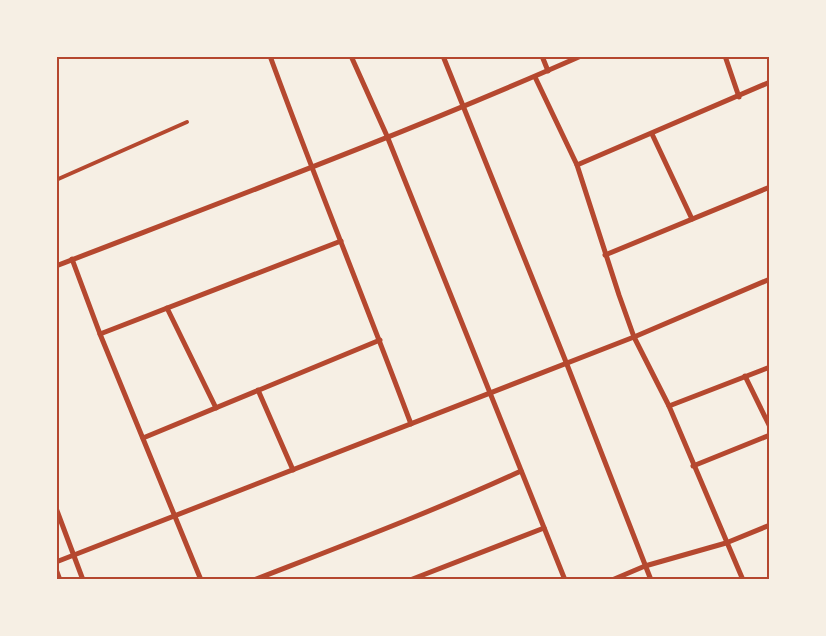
<svg xmlns="http://www.w3.org/2000/svg" width="826" height="636" viewBox="0 0 826 636" font-family="'Roboto Serif',serif">
<rect width="100%" height="100%" fill="#f6efe4"/>
<g fill="none" stroke-linecap="round" stroke-linejoin="round">
<!-- service -->
<path stroke="#b5482f" stroke-width="4" d="M56,180L187,122"/>
<!-- minor -->
<g stroke="#b5482f" stroke-width="5">
<path d="M270,56C315,179 365,301 411,424"/>
<path d="M351,56L387,136L565,580"/>
<path d="M443,56L566,362L651,580"/>
<path d="M542,56L548,71"/>
<path d="M725,56L739,97"/>
<path d="M535,77L577,165L619,295L634,337L669,406L743,580"/>
<path d="M652,134L692,219"/>
<path d="M577,165L770,82"/>
<path d="M605,255L770,187"/>
<path d="M72,259L100,334L201,580"/>
<path d="M56,266C232,198 409,132 581,56"/>
<path d="M167,308L216,408"/>
<path d="M100,334L341,241"/>
<path d="M745,376L770,427"/>
<path d="M258,390L293,470"/>
<path d="M669,406L770,367"/>
<path d="M143,438L380,340"/>
<path d="M693,466L770,435"/>
<path d="M56,508L83,580"/>
<path d="M56,562L634,337L770,279"/>
<path d="M56,569L60,580"/>
<path d="M254,580C344,545 434,511 521,471"/>
<path d="M410,580L544,528"/>
<path d="M612,580L645,566L726,543L770,525"/>
</g>
</g>
<!-- border -->
<rect width="826" height="636" fill="none" stroke="#f6efe4" stroke-width="115"/>
<rect x="58" y="58" width="710" height="520" fill="none" stroke="#b5482f" stroke-width="2"/>
</svg>
